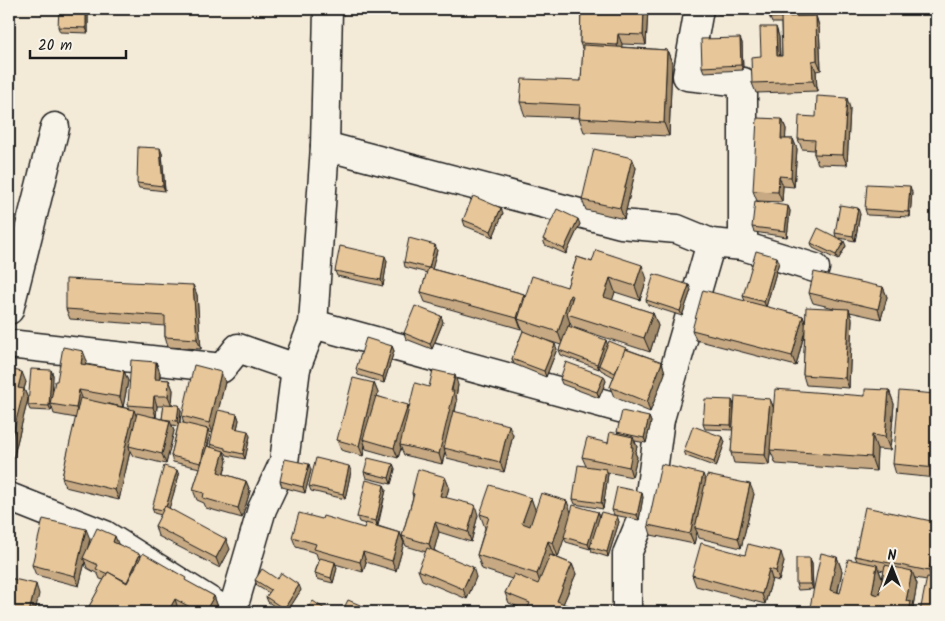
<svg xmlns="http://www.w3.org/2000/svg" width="945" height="621" viewBox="0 0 945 621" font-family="Kalam,sans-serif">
<rect width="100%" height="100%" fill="#f4ead8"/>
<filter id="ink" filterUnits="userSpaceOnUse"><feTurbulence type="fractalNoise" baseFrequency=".02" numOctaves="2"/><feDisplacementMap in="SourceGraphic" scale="10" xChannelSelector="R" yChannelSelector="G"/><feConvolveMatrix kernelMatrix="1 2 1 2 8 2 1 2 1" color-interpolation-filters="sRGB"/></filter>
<g filter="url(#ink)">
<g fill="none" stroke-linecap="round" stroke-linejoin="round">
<!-- minor casing -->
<g stroke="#1c1c1c" stroke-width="31">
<g id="minor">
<path d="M699,9L687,76L743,82V246"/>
<path d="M325,146L621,224L677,229L711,243L743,246L815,268"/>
<path d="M9,310L55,127"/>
<path d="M313,324L660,419"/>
<path d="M9,344L222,368L238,348L296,368"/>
<path d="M232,612L262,509L284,462L296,368L313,324L325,146L328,9"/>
<path d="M627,612V554L649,501L660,419L711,243"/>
</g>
</g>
<!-- tertiary casing -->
<g stroke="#1c1c1c" stroke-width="31">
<path id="tertiary" d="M9,497L105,535L227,612"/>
</g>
<!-- minor -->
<use href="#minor" stroke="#f7f3e8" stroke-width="28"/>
<!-- tertiary -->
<use href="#tertiary" stroke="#f7f3e8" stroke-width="28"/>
</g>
<!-- wall -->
<g fill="#c7aa84" stroke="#1c1c1c" fill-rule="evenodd">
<path d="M581,9H648L646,45L622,44L621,47L667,50L672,63L669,136L584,132L579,118L525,116L520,102L581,81L583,51L580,43Z"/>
<path d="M716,9H763V12L718,14Z"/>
<path d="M770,9H813V16H816L819,26L821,70L816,71L817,91L756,93L752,83L761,56L776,27L779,37L780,56H782L781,23H772L770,18Z"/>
<path d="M88,11V33L60,32L58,27Z"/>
<path d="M740,38L742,43L743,70L704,72L702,67Z"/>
<path d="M850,108L847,165L818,164L814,154V150L802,149L798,139L816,117Z"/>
<path d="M782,119L786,129L785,139H793L797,149L794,187L783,186L782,202L757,201L753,191Z"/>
<path d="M162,153L165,191L139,188L137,183Z"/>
<path d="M632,158L636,168L624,219L586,210L582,200Z"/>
<path d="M912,192L910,217L867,215L865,209Z"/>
<path d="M788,206L790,211L787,237L754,232L752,227Z"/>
<path d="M503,213L493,237L465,226L463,220Z"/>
<path d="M860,214L855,241L839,238L846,246L838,260L813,248L811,243L836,237L835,233Z"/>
<path d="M580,224L566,254L545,245L543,239Z"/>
<path d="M435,245L437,250L432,269L524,294L525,298L567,287L577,257L647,279L640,300L615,292L612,300L653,313L658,326L650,352L572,327L570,323L569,327L607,345L626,349L662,362L665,373L650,412L614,397L610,387L614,377L601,370L599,367V369L561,355L559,350L561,345L542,339L557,349L546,377L514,364L512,359L523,331L521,327V329L425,302L421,292L427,273L405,267L404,262Z"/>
<path d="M387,261L383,286L337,276L335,271Z"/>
<path d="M779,262L766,307L803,316L805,324L834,308L813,303L809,293L883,287L887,297L881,319L850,312L852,319L849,388L806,385L803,375L805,331L796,366L696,340L692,330L745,301L743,296Z"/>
<path d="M193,285L197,295L201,349L168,347L165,337V326L70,319L66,309Z"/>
<path d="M691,290L682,316L648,305L646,300Z"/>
<path d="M441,316L443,322L432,349L406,339L404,333Z"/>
<path d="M392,346L394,351L384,383L358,375L356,369Z"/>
<path d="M87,361L86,364L124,371L128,381L123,407L108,404L130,409L128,405L156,362L160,373V379L169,380L173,390L172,404L181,411L180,423L184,424L182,416L225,382L213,433L209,432L210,435L208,446L212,448L210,444L237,414L239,420L237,429L250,436L245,459L227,455L226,453L224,452L227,461L224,474L246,481L250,491L242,518L206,508L204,503L197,500L193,490L200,468L173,462L171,456L178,426L172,425L174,431L166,464L133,456L130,451L119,500L65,487L62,477L76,418L54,414L52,407L51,411L30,410L28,405L51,370L53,375L52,394L57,381ZM157,406H164L162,419L153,417H156Z"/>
<path d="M9,369L26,382L24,389L28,399L13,459L9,458Z"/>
<path d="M560,379L606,381L599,398L562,384Z"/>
<path d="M374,383L378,393L377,396L409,408L429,387L458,385L456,397L457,401L455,412L513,435L504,472L447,458L445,452L442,464L404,455L401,448L398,458L366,449L365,445L363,456L341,450L337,440Z"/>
<path d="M889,390L894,404L890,450L877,449L876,471L776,464L770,450L865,396Z"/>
<path d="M936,394V478L896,474L893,464Z"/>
<path d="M770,399L774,409L769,465L734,463L731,453L733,430L705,429L703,424L732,400L734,405Z"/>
<path d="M649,417L651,422L646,443L635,441L637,447L635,453L637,457L632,477L607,472L608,474L603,509L575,504L573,499L586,466L582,457L608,443L618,433L617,432Z"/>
<path d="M725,442L716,467L686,456L684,451Z"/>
<path d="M393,464L395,469L391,484L366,478L364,472Z"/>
<path d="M311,470L305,493L282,487L280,481Z"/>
<path d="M351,471L345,499L311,491L309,486Z"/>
<path d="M179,475L169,508L230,549L220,568L158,536L155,526L161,515L154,513L152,508Z"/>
<path d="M445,477L449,487L446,498L478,515L471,542L439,532L434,550L476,577L467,599L422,580L418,570L426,552L406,546L402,536L413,497L412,493Z"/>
<path d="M706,481L754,494L741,548L699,538L697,532L694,544L651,535L648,525Z"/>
<path d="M384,485L386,490L378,526L400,533L404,543L396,571L366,562L363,572L335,564L337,568L333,583L317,579L315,573L319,559H318L316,553L296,547L292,537L364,528L366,524L359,522L357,517Z"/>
<path d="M643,497L639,520L614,515L612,510Z"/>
<path d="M531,498L535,511L571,512L599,516H617L619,522L608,557L592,552L591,548L590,549L566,542L564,538L558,557L553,555V556L572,564L576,574L563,604L584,612H528L527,611L509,603L505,593L512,579L482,569L477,555L485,528L480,514Z"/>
<path d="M936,522V562L933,578L927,580L915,578L917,584L913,606L915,612H809L837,557L842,571L838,592L840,593L857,561L855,556ZM879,570L884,571L882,578Z"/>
<path d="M90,539L88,548L118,544L141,558L214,596L219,610L217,612H86L104,580L100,579L98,574L87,568L85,562L79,586L36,575L32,565Z"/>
<path d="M745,555L784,562L779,581L772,579L765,604L696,586L692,575Z"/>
<path d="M810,558L812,564L813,589L798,590L796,584Z"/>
<path d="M255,580L301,590L287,612H283L268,602L266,597L269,593L257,586Z"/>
</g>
<!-- shaded-wall -->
<g fill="#a28b6b" stroke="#1c1c1c">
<path d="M86,9H87L88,11V33L86,28Z"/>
<path d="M644,9H648L646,45L643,35Z"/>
<path d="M811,9H813V22L811,17Z"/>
<path d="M816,16L819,26L821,70L817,60Z"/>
<path d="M776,27L779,37L780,66L777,56Z"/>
<path d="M618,34L622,44L621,55L617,45Z"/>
<path d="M740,38L742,43L743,70L741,65Z"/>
<path d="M667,50L672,63L669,136L664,123Z"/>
<path d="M812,61L816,71L817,91L813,81Z"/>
<path d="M847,98L850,108L847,165L843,155Z"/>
<path d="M782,119L786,129L785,149L781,139Z"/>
<path d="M793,139L797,149L794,187L791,177Z"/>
<path d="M160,148L162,153L165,191L163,186Z"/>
<path d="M632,158L636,168L624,219L620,208Z"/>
<path d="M779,176L783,186L782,202L778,192Z"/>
<path d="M910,186L912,192L910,217L908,212Z"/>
<path d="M788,206L790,211L787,237L785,231Z"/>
<path d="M501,208L503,213L493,237L491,231Z"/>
<path d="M858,208L860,214L855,241L853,236Z"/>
<path d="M578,219L580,224L566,254L564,249Z"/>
<path d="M844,241L846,246L838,260L836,255Z"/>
<path d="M435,245L437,250L431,274L429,268Z"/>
<path d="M385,256L387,261L383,286L381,280Z"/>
<path d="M777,257L779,262L766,307L764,302Z"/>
<path d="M642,265L647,279L640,300L635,286Z"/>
<path d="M610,278L615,292L609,311L604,297Z"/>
<path d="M193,285L197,295L201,349L197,339Z"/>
<path d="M689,285L691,290L682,316L680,311Z"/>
<path d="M883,287L887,297L881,319L878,309Z"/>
<path d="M524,294L527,304L518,319L521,327V329L517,318Z"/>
<path d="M570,295L575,309L567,314L570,323L563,346L558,332Z"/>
<path d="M849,309L852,319L849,388L845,378Z"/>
<path d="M653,313L658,326L650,352L644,338Z"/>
<path d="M441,316L443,322L432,349L430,344Z"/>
<path d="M803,316L806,326L796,366L792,356Z"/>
<path d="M606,340L608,346L599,365V369L597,364Z"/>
<path d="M555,344L557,349L546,377L544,371Z"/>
<path d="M392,346L394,351L384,383L383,377Z"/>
<path d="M83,351L87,361L84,374L81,364Z"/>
<path d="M156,362L160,373L159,389L155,379Z"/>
<path d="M662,362L665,373L650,412L647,402Z"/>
<path d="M51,370L53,375L52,404H50L52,407L51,411L49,406Z"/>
<path d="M124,371L128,381L123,407L120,397Z"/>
<path d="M22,372L26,382L24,389L28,399L13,459L9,449L18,388Z"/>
<path d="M221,372L225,382L213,433L209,423Z"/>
<path d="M455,375L458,385L456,397L457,401L446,449L444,448L445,452L442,464L439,454Z"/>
<path d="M604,376L606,381L599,398L597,392Z"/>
<path d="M169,380L173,390L172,406L168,396Z"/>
<path d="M374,383L378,393L366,440L363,439L365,445L363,456L359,446Z"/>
<path d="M79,390L83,400L79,418L76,408Z"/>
<path d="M889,390L894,404L890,450L885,437Z"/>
<path d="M154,396L157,406L156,417L153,407Z"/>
<path d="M770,399L774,409L769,465L765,455Z"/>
<path d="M732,400L734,405L733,430L731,425Z"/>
<path d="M179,405L181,411L179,426L177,421Z"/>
<path d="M408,405L412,415L400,445L401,448L398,458L394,448Z"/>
<path d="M134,410L138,420L129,446L130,451L119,500L115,490Z"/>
<path d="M237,414L239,420L236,433L234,428Z"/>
<path d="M649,417L651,422L646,443L644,438Z"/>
<path d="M170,421L174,431L166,464L162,454Z"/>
<path d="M509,425L513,435L504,472L500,462Z"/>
<path d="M208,429L210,435L202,469L201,463Z"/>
<path d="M248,431L250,436L245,459L243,454Z"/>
<path d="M872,435L877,449L876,471L871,457Z"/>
<path d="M633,437L637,447L635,453L637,457L632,477L629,467L631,447Z"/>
<path d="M723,437L725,442L716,467L714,462Z"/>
<path d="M224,451L227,461L221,482L218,472Z"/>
<path d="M309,464L311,470L305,493L303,487Z"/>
<path d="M393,464L395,469L391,484L389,478Z"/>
<path d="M349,466L351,471L345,499L343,494Z"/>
<path d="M606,469L608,474L603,509L601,503Z"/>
<path d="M177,470L179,475L167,516L165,511Z"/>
<path d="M703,474L707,484L695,528L697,532L694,544L690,534Z"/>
<path d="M445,477L449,487L444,506L440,496Z"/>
<path d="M246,481L250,491L242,518L238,508Z"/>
<path d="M750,484L754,494L741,548L738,538Z"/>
<path d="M384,485L386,490L377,526L376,521Z"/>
<path d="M642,492L643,497L639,520L637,515Z"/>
<path d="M531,498L536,512L527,537L522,523Z"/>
<path d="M567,501L572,515L558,557L553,543Z"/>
<path d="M475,505L478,515L471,542L468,532Z"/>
<path d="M598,512L600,517L590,549L588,544Z"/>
<path d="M617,516L619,522L608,557L607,552Z"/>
<path d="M435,522L439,532L433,554L429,544Z"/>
<path d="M86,529L90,539L85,559L83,558L85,562L79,586L75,576Z"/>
<path d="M9,532L10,536L9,546Z"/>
<path d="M400,533L404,543L396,571L392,561Z"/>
<path d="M936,535V562L932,581L929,571Z"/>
<path d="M115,536L119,546L113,542Z"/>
<path d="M226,539L230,549L220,568L216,558Z"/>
<path d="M548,541L553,555L542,588L537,574Z"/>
<path d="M363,552L366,562L363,572L360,562Z"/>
<path d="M781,552L784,562L779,581L776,571Z"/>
<path d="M140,554L143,564L130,592L127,582Z"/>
<path d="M837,557L842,571L835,604L830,590Z"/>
<path d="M810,558L812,564L813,589L811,584Z"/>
<path d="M335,562L337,568L333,583L331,578Z"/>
<path d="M572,564L576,574L560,611L557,601Z"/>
<path d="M877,565L882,579L877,607L872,593Z"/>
<path d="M473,567L476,577L467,599L463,589Z"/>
<path d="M769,569L772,579L765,604L762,594Z"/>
<path d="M912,571L917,584L913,606L915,612H909L906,601Z"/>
<path d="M36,584L39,594L35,612H29Z"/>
<path d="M299,585L301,590L287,612H285L284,609Z"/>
<path d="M214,596L219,610L217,612H205Z"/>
<path d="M175,599L179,612H169V610Z"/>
</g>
<!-- building -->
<g fill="#e7c699" stroke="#1c1c1c">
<path d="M59,9H86V28L58,27Z"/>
<path d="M581,9H644L643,35L618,34L617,45L580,43Z"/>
<path d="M770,9H811V16L770,18Z"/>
<path d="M816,16L817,60L812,61L813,81L752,83L751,57L761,56L760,27H776L777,56H782L781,17Z"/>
<path d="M740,38L741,65L702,67L701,39Z"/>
<path d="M583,45L667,50L664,123L579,118L580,105L520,102L522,79L581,81Z"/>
<path d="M817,96L847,98L843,155L814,154L815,140L798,139L799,116L816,117Z"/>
<path d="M757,118L782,119L781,139H793L791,177L779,176L778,192L753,191Z"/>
<path d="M138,147L160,148L163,186L137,183Z"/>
<path d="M594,149L632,158L620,208L582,200Z"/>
<path d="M867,184L910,186L908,212L865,209Z"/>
<path d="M473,196L501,208L491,231L463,220Z"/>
<path d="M755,201L788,206L785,231L752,227Z"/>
<path d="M840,205L858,208L853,236L835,233Z"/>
<path d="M557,209L578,219L564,249L543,239Z"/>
<path d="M818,228L844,241L836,255L811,243Z"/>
<path d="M409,238L435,245L429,268H428L404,262Z"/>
<path d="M340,246L385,256L381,280L335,271Z"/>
<path d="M596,250L642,265L635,286L610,278L604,297L653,313L644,338L567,314L573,296L570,295L558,332L518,319L532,276L567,287L577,257L592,262Z"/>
<path d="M756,251L777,257L764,302L743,296Z"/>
<path d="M428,268L524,294L517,318L421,292Z"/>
<path d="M814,272L883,287L878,309L809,293Z"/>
<path d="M654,274L689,285L680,311L646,300Z"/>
<path d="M66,279L193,285L197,339L165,337V316L66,309Z"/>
<path d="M703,290L803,316L792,356L692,330Z"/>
<path d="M415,306L441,316L430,344L404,333Z"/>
<path d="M806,307L849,309L845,378L803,375Z"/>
<path d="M568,326L606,340L597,364L559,350Z"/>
<path d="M523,331L555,344L544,371L512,359Z"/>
<path d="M366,338L392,346L383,377L356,369Z"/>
<path d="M609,341L626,348L615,373L599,365Z"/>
<path d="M63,347L83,351L81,364L124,371L120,397L79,390L76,408L50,404L55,381H57Z"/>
<path d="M625,349L662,362L647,402L610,387Z"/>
<path d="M131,360L156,362L155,379L169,380L168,396H154L153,407L128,405Z"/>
<path d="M566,362L604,376L597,392L560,379Z"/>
<path d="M194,365L221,372L209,423L182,416Z"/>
<path d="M9,369L22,372L18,388L24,389L9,449Z"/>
<path d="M31,369L51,370L49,406L28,405Z"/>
<path d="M433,370L455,375L451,391H454L439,454L400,445L415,383L429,387Z"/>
<path d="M353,378L374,383L359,446L337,440Z"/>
<path d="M775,389L865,396V389L889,390L885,437L872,435L871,457L770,450Z"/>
<path d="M899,391L936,394V468L893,464Z"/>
<path d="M376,396L408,405L394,448L363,439Z"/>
<path d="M735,396L770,399L765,455L731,453Z"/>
<path d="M80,398L134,410L115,490L62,477Z"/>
<path d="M705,399L732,400L731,425L703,424Z"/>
<path d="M164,404L179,405L177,421L162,419Z"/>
<path d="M218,410L237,414L234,428L248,431L243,454L225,450V448L210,444Z"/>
<path d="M453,411L509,425L500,462L444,448Z"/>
<path d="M622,411L649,417L644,438L617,432Z"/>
<path d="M137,413L170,421L162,454L129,446Z"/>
<path d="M179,422L208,429L201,463L171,456Z"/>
<path d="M693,426L723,437L714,462L684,451Z"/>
<path d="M610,432L633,437L631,447H633L629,467L582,457L587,438L608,443Z"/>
<path d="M207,446L224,451L218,472L246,481L238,508L203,498L204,493L193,490Z"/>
<path d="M316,458L349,466L343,494L309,486Z"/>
<path d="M368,458L393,464L389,478L364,472Z"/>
<path d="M285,459L309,464L303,487L280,481Z"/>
<path d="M661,464L703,474L690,534L648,525Z"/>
<path d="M578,465L606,469L601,503L573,499Z"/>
<path d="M164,466L177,470L166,507L165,506L163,510L152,508Z"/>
<path d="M418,469L445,477L440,496L475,505L468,532L435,522L429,544L402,536L414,494L412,493Z"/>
<path d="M707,475L750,484L738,538L695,528Z"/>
<path d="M366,480L384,485L376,521L357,517Z"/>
<path d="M490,485L531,498L522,523L530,526L541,493L567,501L553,543L548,541L537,574L477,555L489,517L480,514Z"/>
<path d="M617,487L642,492L637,515L612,510Z"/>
<path d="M573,505L598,512L588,544L564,537Z"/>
<path d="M165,506L226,539L216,558L155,526Z"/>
<path d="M865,507L936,522V535L929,571L855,556Z"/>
<path d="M601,512L617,516L607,552L590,547Z"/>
<path d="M299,513L322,519L323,516L364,528L366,523L400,533L392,561L363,552L360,562L314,549L316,544L292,537Z"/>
<path d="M43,519L86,529L75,576L32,565Z"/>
<path d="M97,528L115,536L113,542L140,554L127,582L108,572V574L96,569L98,565L83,558Z"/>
<path d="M701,543L745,555L748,544L781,552L776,571L769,569L762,594L692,575Z"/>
<path d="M427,548L473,567L463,589L418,570Z"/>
<path d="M143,553L186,578L185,580L214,596L205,612H199L175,599L169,610L166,609L164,612H86L108,572L127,583Z"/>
<path d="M821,553L837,557L830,590L840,593L848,559L877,565L872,593L879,595L885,565L912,571L906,601L911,602L909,612H809Z"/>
<path d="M550,555L572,564L557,601L584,612H531L527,610L530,603L505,593L514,574L538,584Z"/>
<path d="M320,558L335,562L331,578L315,573Z"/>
<path d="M796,558H810L811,584H796Z"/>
<path d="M262,569L277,579L281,573L299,585L284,609L266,597L271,590L255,580Z"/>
<path d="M927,577L936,578V612H920Z"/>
<path d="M9,578L36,584L29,612H9Z"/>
<path d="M348,600L377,612H342Z"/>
<path d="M313,601L329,612H305Z"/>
<path d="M680,607L691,612H678Z"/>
<path d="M719,609L727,612H718Z"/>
<path d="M35,610L44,612H35Z"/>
</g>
</g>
<!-- margin -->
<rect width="945" height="621" fill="none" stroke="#f7f3e8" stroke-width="30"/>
<rect x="15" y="15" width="915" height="591" fill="none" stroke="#1c1c1c" stroke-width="2" filter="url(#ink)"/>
<!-- north arrow -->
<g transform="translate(892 568)" stroke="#f7f3e8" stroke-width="4" paint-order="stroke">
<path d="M0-4L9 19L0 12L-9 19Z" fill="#1c1c1c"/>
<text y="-8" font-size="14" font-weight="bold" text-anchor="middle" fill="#1c1c1c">N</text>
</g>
<!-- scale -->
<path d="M30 50v8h96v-8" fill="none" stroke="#1c1c1c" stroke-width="2.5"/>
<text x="38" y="50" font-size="15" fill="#1c1c1c" stroke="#f7f3e8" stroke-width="4" paint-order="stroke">20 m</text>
</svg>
